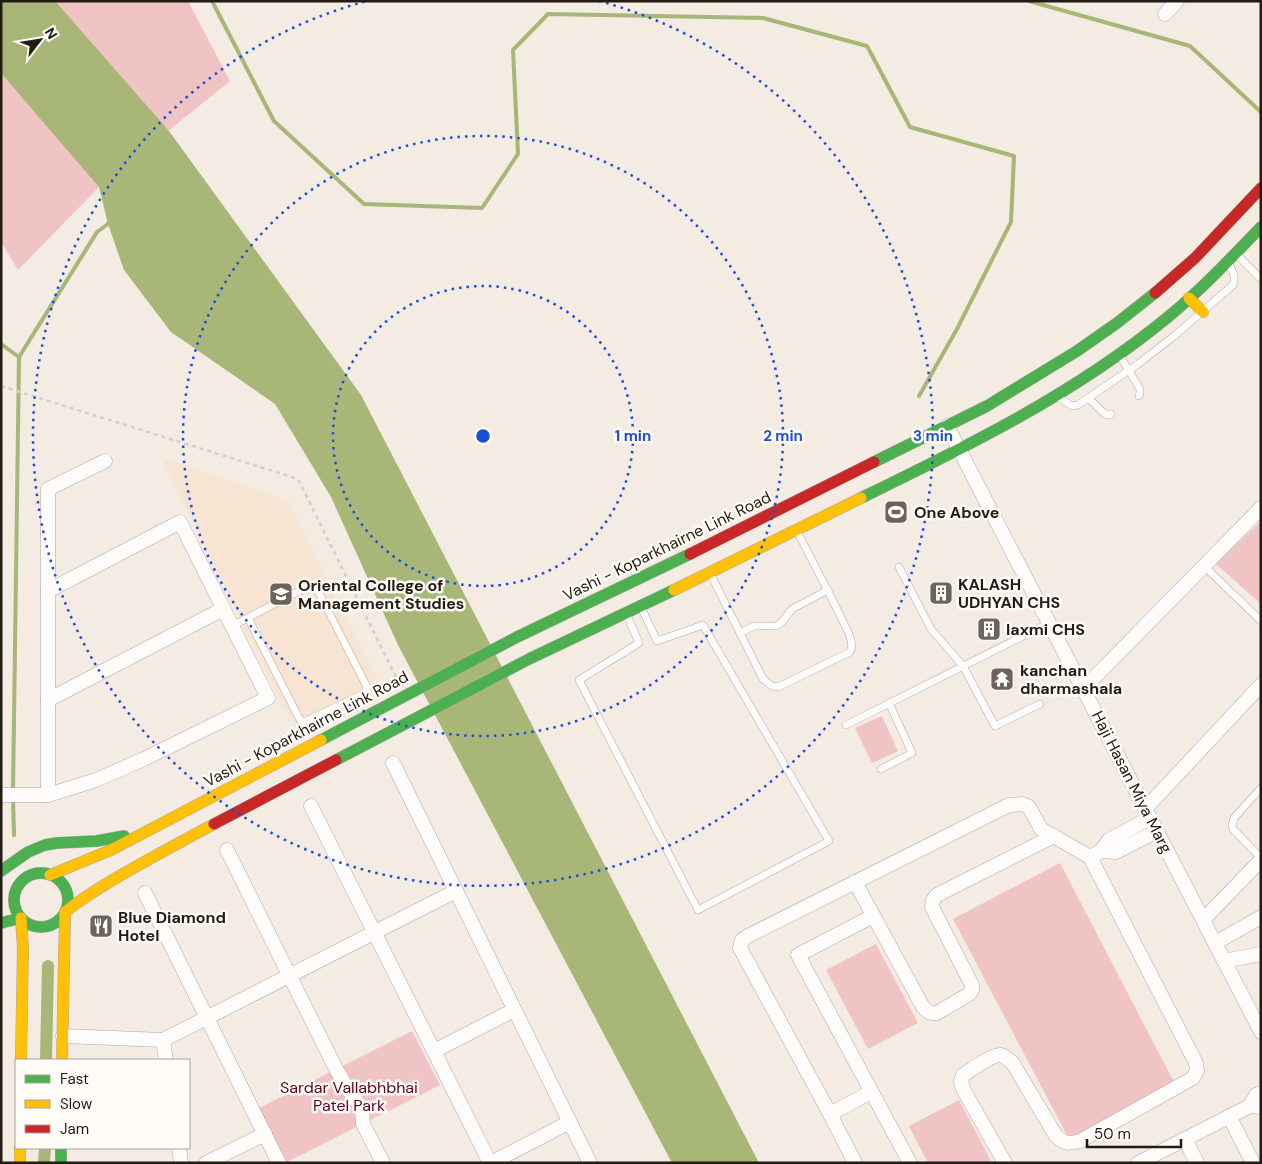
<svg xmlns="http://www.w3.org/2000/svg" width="1262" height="1164" viewBox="0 0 1262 1164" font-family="'DM Sans',sans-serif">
<rect width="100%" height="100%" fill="#f4ebe3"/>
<!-- built -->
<path fill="#f7e4d2" d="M161,457L288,501L381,687L295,731Z"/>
<!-- green -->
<g fill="#f0c3c5">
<path d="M1,1H188L230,81L99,187L18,270L1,242Z"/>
<path d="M1261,521V604L1216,564Z"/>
<path d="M882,716L898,751L872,763L855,728Z"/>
<path d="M1060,863L1177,1088L1071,1143L953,919Z"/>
<path d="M876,944L918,1023L868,1049L826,970Z"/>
<path d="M412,1031L440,1085L287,1162L259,1108Z"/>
<path d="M959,1100L992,1163H928L909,1126Z"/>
</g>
<!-- water -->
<path fill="#a8b678" d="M1,1H55L169,131L361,395L759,1163H672L398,645L331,497L275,404L171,332L124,270L108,224L99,187L1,73Z"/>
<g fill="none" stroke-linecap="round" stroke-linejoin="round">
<!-- stream -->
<g stroke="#a8b678" stroke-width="4">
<path d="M212,1L274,121L364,204L482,208L518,154L513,50L548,14L763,18L867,46L910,127L1014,156L1011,222L957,329L919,396"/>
<path d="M1029,1L1190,46L1261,112"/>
<path d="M1,344L19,357"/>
<path d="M13,791L19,357L97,232L108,224L110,219"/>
<path d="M13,798L14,835"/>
</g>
<!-- canal -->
<g stroke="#a8b678" stroke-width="12">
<path d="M46,1060L48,966"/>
<path d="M44,1163L45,1148"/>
</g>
<!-- lane casing -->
<g stroke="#b0a8a2" stroke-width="8">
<g id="lane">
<path d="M1237,255L1261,279"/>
<path d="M1120,356L1140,389V393L1139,396"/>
<path d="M1058,397L1072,406L1078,405L1138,364L1173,337L1233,285C1236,277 1233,272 1229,264"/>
<path d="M1088,398L1105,414L1109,415L1111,414"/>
<path d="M1204,566L1261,621"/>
<path d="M899,567L931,629L963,666L995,726L1040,704"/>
<path d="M711,575L763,679L772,686L778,687L850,652L852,646L850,636L833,601L797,531"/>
<path d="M626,613L639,643L579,680L698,910L829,841L703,625L657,641L641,607"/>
<path d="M232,626L307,587H312L317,589L367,687L366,691L361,695L304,722L300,720L248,618"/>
<path d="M740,633L754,626H776L782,622L792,609L828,590"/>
<path d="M846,725L1049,623"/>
<path d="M881,769L912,753L889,703"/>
<path d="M1261,788L1234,818L1232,825L1233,829L1261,858"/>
</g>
</g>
<!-- street casing -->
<g stroke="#b0a8a2" stroke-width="15">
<g id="street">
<path d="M1165,14L1177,1"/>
<path d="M947,426L1261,1032"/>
<path d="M1083,689L1261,508"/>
<path d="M48,700L223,609"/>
<path d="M393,763L590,1163"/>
<path d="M1,795H48L96,780L144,759L268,698L180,522L48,591"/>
<path d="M48,795V489L105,461"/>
<path d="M311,806L490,1163"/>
<path d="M1145,809L1261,685"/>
<path d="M1150,818L1109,840L1101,851L1116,852L1157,831"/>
<path d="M227,850L336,1069L350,1092L362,1109L363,1124L383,1163"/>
<path d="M855,882L923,1007C928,1012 930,1014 937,1013L969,994L972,990V985L932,907L933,900L937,895L1054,836"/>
<path d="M145,893L279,1163"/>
<path d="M873,916L798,955L910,1163"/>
<path d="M1203,920L1261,860"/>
<path d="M1215,943L1261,917"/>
<path d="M1224,961L1261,954"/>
<path d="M63,1036L163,1040L456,891"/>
<path d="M163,1040L166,1060"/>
<path d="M434,1051L514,1010"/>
<path d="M1261,1093L1256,1095L1250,1106L1261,1107"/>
<path d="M830,1114L871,1092"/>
<path d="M1229,1116L1253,1163"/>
<path d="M1185,1139L1197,1163"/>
<path d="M179,1148L181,1163"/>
<path d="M206,1163L265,1134"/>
<path d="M491,1163L570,1122"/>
<path d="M855,1163L830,1114L740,948L742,940L748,936L1009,805L1023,804L1029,807L1041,829L1090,857L1101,851"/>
<path d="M1005,1163L963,1089L961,1081L963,1075C971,1070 992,1054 1001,1055C1005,1056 1008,1060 1012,1062L1056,1136C1065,1144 1068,1144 1080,1141L1193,1078L1197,1071L1196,1063L1090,857"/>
<path d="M1138,1163L1250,1106"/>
</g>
</g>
<!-- fast casing -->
<g stroke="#b0a8a2" stroke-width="12">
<g id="fast">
<path d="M874,462L987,406L1077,351L1117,323L1155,293"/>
<path d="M861,498C968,446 1076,393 1168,317C1202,289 1231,258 1261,227"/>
<path d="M321,740L517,637L690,554"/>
<path d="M336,760L529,659L674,590"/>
<path d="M1,871L28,852L45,845L57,843L97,841L124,836"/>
<circle cx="41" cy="900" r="27"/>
<path d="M1,923L21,918"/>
<path d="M61,1148V1163"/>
</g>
</g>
<!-- slow casing -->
<g stroke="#b0a8a2" stroke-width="12">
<g id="slow">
<path d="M1189,298L1203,312"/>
<path d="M674,590L861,498"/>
<path d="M50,875L111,850L321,740"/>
<path d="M65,912C85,896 107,883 130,870C158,854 186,839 214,824"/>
<path d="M21,918L23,948L21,1060"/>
<path d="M62,1060L65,912"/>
<path d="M20,1148V1163"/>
</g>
</g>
<!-- jam casing -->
<g stroke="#b0a8a2" stroke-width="12">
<g id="jam">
<path d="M1155,293L1195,258L1261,188"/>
<path d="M690,554L874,462"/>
<path d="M214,824L336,760"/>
</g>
</g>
<!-- path -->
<path stroke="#d2cfcc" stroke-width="2.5" stroke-dasharray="4 4" stroke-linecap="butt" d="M1,386L298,479L399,683"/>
<!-- lane -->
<use href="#lane" stroke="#fdfcfb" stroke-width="7"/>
<!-- street -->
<use href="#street" stroke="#fdfcfb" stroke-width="14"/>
<!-- fast -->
<use href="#fast" stroke="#4caf50" stroke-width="11"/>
<!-- slow -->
<use href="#slow" stroke="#ffc107" stroke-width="11"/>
<!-- jam -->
<use href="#jam" stroke="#c62828" stroke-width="11"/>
</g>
<!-- distance rings -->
<g fill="none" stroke="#1d4ed8" stroke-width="2.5" stroke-dasharray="2.5 5">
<circle cx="483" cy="436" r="150"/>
<circle cx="483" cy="436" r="300"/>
<path d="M599 1A450 450 0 1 1 367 1"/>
</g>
<!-- icons -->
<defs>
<g id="stadium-square" transform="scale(1.25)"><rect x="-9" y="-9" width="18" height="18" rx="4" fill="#6c645c" stroke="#fffbf7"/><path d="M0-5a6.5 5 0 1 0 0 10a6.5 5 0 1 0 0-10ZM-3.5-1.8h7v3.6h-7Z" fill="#fff"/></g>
<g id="building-square" transform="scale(1.25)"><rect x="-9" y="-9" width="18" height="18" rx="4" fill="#6c645c" stroke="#fffbf7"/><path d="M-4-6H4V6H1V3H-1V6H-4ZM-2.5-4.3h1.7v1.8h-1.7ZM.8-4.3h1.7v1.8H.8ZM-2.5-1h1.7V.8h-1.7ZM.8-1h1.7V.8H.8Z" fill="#fff"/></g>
<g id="university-square" transform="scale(1.25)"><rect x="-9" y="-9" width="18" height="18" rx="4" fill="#6c645c" stroke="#fffbf7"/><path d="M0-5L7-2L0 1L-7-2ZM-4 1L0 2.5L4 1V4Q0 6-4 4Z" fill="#fff"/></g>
<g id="temple-square" transform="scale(1.25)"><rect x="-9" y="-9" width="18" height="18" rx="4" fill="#6c645c" stroke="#fffbf7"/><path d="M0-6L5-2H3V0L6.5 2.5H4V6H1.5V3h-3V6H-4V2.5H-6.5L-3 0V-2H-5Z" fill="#fff"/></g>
<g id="restaurant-square" transform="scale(1.25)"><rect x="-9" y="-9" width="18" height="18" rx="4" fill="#6c645c" stroke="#fffbf7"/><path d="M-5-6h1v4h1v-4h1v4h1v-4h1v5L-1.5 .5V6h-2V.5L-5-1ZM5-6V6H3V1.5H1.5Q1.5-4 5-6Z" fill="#fff"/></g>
</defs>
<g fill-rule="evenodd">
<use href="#stadium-square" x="896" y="512"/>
<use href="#building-square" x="941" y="593"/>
<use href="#university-square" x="281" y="594"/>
<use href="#building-square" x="989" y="629"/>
<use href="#temple-square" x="1002" y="679"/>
<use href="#restaurant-square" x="101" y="926"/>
</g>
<g text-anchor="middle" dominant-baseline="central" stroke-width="5" stroke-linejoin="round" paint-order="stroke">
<!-- poi labels -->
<g font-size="16" font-weight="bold" fill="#231c14" stroke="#fffbf7" text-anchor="start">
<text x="914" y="512">One Above</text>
<text x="958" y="584">KALASH<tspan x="958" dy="18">UDHYAN CHS</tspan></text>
<text x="298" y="585">Oriental College of<tspan x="298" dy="18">Management Studies</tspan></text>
<text x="1006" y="629">laxmi CHS</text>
<text x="1020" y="670">kanchan<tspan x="1020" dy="18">dharmashala</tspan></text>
<text x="118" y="917">Blue Diamond<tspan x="118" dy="18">Hotel</tspan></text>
</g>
<!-- street labels -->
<g font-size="16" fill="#231c14" stroke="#fffbf7">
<text transform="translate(667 546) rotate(-26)">Vashi - Koparkhairne Link Road</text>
<text transform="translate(306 729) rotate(-28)">Vashi - Koparkhairne Link Road</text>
<text transform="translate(1132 782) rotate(63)">Haji Hasan Miya Marg</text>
</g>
<!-- park labels -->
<g font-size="16" fill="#59031f" stroke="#fffbf7">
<text x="349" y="1087">Sardar Vallabhbhai<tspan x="349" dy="18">Patel Park</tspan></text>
</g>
</g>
<circle cx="483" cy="436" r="8" fill="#1d4ed8" stroke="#fffbf7" stroke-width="2.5"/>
<g font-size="15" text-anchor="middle" font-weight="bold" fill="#1d4ed8" stroke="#fffbf7" stroke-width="5" stroke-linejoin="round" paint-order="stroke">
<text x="633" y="441">1 min</text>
<text x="783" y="441">2 min</text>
<text x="933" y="441">3 min</text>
</g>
<!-- border -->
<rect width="1262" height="1164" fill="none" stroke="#231c14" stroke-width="5"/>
<!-- legend -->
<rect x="15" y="1059" width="175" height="90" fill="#fffbf7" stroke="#a7a29c"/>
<rect x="25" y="1075" width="25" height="8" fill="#4caf50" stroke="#a7a29c"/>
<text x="60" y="1084" font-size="15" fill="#231c14">Fast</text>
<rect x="25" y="1100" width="25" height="8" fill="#ffc107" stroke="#a7a29c"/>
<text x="60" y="1109" font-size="15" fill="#231c14">Slow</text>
<rect x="25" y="1125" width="25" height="8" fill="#c62828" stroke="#a7a29c"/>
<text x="60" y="1134" font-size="15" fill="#231c14">Jam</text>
<!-- north arrow -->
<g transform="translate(40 40) rotate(59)" stroke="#fffbf7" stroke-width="4" paint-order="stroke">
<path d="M0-4L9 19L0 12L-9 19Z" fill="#231c14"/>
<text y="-8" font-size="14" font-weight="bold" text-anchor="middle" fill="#231c14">N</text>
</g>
<!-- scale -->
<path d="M1087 1139v8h94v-8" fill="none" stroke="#231c14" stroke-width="2.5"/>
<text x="1094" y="1139" font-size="15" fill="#231c14" stroke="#fffbf7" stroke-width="4" paint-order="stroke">50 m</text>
</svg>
